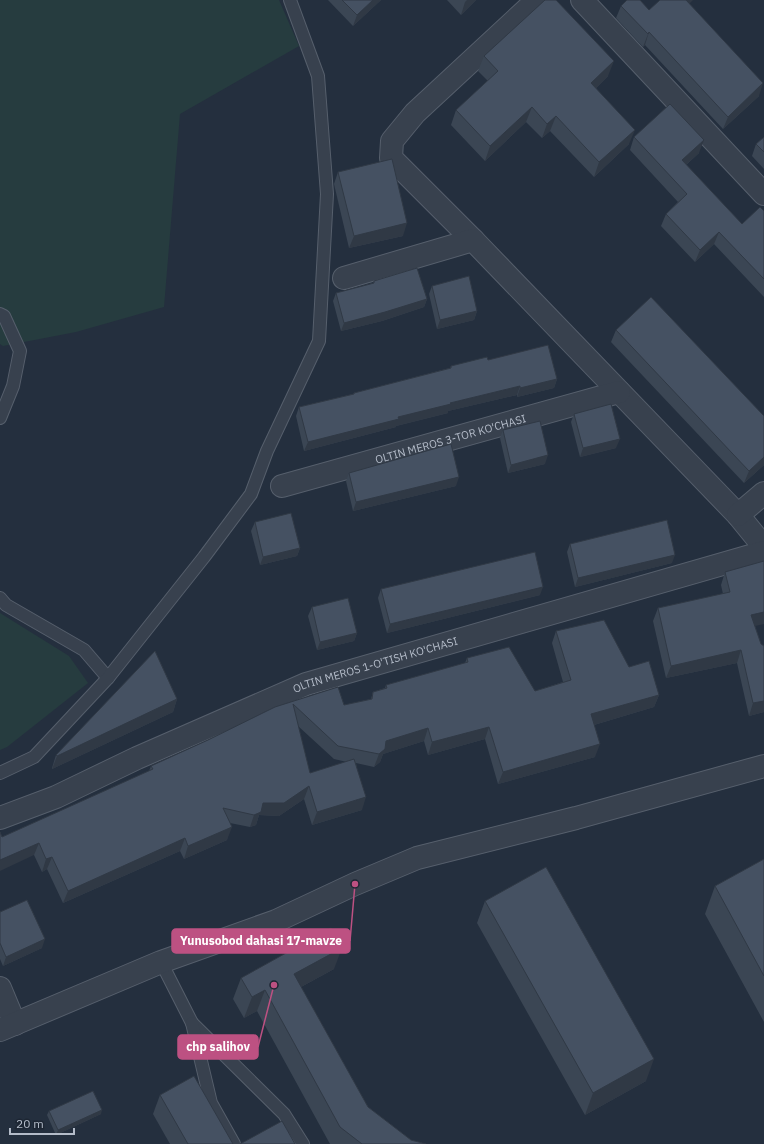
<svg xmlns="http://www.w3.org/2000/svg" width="764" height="1144" viewBox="0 0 764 1144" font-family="'IBM Plex Sans',sans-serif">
<rect width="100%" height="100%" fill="#242f3e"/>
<!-- green -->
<g fill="#263c3f">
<path d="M0,0H279L299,46L180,114L164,307L76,332L3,346L0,344Z"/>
<path d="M0,613L69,656L88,683L7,747L0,750Z"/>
</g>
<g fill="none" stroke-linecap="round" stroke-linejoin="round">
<!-- lane casing -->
<g stroke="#565f6c" stroke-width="14">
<g id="lane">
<path d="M0,314L4,316L20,351L13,386L0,418"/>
<path d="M0,598L6,605L84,650L108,678"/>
<path d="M0,773L34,757L108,678L204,557L251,494L267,451L319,341L327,194L318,76L290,0"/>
<path d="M161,962L192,1023L284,1114L303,1144"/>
<path d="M192,1023L211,1103L234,1144"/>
</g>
</g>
<!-- street casing -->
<g stroke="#565f6c" stroke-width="24">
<g id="street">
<path d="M582,0L764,194"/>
<path d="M473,240L391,158L392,141L415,113L537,0"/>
<path d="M344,278L473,240L738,515L764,547"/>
<path id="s1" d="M282,486L619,392"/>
<path d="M738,515L764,493"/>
<path id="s2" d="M0,818L56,797L137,758L306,684L764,552"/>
<path d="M0,988L15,1024"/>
<path d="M0,1030L161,962L276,921L355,884L417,858L576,818L764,766"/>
</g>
</g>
<!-- lane -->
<use href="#lane" stroke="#38414e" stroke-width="12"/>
<!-- street -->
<use href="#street" stroke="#38414e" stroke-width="22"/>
</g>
<!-- wall -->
<g fill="#3b4654" fill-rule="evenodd">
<path d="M328,0H381L353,26Z"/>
<path d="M447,0H476L461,15Z"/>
<path d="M689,4L759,96L723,129L645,45L643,47L616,18L621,6L649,10Z"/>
<path d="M484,56L608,76L596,88L629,144L594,177L550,131L542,138L526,122L485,161L451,125L456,110L488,81L478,71Z"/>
<path d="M634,137L699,153L686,165L742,224L764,211V297L714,244L695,262L661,226L666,214L678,202L630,150Z"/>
<path d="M764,137V169L752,156L756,144Z"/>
<path d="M338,172L403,236L349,248L334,184Z"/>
<path d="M374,281L427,299L424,307L382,321L341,331L333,301L336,293L373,283Z"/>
<path d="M432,286L477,311L474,320L437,329L429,294Z"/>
<path d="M616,330L764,465L744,483L611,342Z"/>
<path d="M488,360L557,379L554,388L517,397V395L448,411V413L396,426V427L304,451L296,416L299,407L353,394L354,393L450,368L451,366Z"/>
<path d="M574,414L616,448L580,457L571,422Z"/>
<path d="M503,430L545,464L508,473L500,438Z"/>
<path d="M349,473L456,486L353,511L346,481Z"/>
<path d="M255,522L300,548L297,556L260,565L251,531Z"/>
<path d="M570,544L672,563L575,587L567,552Z"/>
<path d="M725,572L755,626L761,644L764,646V712L749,716L737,663L666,678L653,621L658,608L723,594L721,585Z"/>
<path d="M381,589L540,595L387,633L378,598Z"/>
<path d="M312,607L357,633L354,641L317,650L308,616Z"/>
<path d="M556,631L629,667L659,695L654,707L594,725L595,757L498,784L485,739L428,755L424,741L383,754L380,762L374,767L356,763L362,810L312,825L304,799L279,816L259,815L256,825L250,827L230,823L227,840L184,859L180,851L63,903L47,869L42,872L34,855L2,837L149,771L151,766L208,740L275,707L338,687L344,705L371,699L373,692L385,688L386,685L465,663L467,658L535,691L563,682L552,643ZM298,726L334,759L347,762L310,773Z"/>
<path d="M177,699L173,712L52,769V768L56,755Z"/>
<path d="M764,859V1022L705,914L715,886Z"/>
<path d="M485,901L646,1081L585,1115L477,923Z"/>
<path d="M0,912L42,948L3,966L0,959Z"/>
<path d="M334,969L301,987L368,1107L411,1140L426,1144H330L257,1011L244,1018L233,999L241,978Z"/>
<path d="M160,1095L233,1144H170L153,1114Z"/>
<path d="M49,1111L101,1114L56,1135L47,1115Z"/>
</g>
<!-- shaded-wall -->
<g fill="#303945">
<path d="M373,0H381L353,26L357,15Z"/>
<path d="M467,0H476L461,15L465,2Z"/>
<path d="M685,0H693L681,12Z"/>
<path d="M649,32L645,45L643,47L648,34Z"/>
<path d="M614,61L608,76L586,98L591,83Z"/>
<path d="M763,83L759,96L723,129L728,117Z"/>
<path d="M532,107L526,122L485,161L490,146Z"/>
<path d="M556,116L550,131L542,138L547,124Z"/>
<path d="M635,130L629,144L594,177L599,162Z"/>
<path d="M704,140L699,153L677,173L682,160Z"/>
<path d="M407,223L403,236L349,248L354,236Z"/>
<path d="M719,232L714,244L695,262L700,250Z"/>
<path d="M427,299L424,307L382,321L341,331L344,323Z"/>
<path d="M477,311L474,320L437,329L440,320Z"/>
<path d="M557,379L554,388L517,397L520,388Z"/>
<path d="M520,386L517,395L448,411V413L396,426V427L304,451L308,442L450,403Z"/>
<path d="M620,439L616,448L580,457L583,448Z"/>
<path d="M548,455L545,464L508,473L511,465Z"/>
<path d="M764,457V465L744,483L749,471Z"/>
<path d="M459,477L456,486L353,511L356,502Z"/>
<path d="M300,548L297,556L260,565L263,557Z"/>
<path d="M675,555L672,563L575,587L578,578Z"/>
<path d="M543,587L540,595L387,633L390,624Z"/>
<path d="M764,612V624L746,628L751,615Z"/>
<path d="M357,633L354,641L317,650L320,642Z"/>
<path d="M741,650L737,663L666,678L671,666Z"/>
<path d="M659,695L654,707L587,727L591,714Z"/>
<path d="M177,699L173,712L52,769L57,756Z"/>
<path d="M764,701V712L749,716L753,703Z"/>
<path d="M489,727L485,739L428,755L432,742Z"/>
<path d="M428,728L424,741L383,754L380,762L374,767L379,754L386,741Z"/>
<path d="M600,744L595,757L498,784L503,772Z"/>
<path d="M309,786L304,799L279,816L259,815L256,825L250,827L254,815L263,803Z"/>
<path d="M366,797L362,810L312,825L317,812Z"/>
<path d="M232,827L227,840L184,859L188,846Z"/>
<path d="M185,838L180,851L63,903L68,891Z"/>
<path d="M39,843L34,855L0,871V860Z"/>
<path d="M52,857L47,869L42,872L46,859Z"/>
<path d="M45,939L42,948L3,966L6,957Z"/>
<path d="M342,948L334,969L286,995L294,974Z"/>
<path d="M265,990L257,1011L244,1018L252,997Z"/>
<path d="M654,1059L646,1081L585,1115L593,1093Z"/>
<path d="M102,1110L101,1114L56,1135L58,1130Z"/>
</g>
<!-- building -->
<g fill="#455162" stroke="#303945">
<path d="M342,0H373L357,15Z"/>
<path d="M545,0H556L614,61L591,83L635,130L599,162L556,116L547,124L532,107L490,146L456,110L498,71L484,56Z"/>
<path d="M627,0H640L649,10L660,0H686L763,83L728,117L649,32L648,34L621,6Z"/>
<path d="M670,104L704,140L682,160L742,224L760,207L764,211V279L719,232L700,250L666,214L687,194L634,137Z"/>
<path d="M764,137V152L756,144Z"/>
<path d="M392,159L407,223L354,236L338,172Z"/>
<path d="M417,268L427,299L385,312L344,323L336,293L374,283V281Z"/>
<path d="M469,276L477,311L440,320L432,286Z"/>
<path d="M651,297L764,416V457L749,471L616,330Z"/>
<path d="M548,345L557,379L520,388V386L450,403L451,404L398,417L399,419L308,442L299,407L354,394V393L451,368V366L487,357L488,360Z"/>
<path d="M611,404L620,439L583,448L574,414Z"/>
<path d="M540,421L548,455L511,465L503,430Z"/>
<path d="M451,444L459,477L356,502L349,473Z"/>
<path d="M291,513L300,548L263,557L255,522Z"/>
<path d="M667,520L675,555L578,578L570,544Z"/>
<path d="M535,552L543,587L390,624L381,589Z"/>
<path d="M764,561V612L751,615L761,644L764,646V701L753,703L741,650L671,666L658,608L730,592L725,572Z"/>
<path d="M348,598L357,633L320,642L312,607Z"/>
<path d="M604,620L629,667L649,661L659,695L591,714L600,744L503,772L489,727L432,742L428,728L386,741L385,749L379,754L338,746L293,704L310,773L354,759L366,797L317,812L309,786L284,803H263L261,812L254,815L223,808L232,827L188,846L185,838L68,891L52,857L46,859L39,843L0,860V832L2,837L153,769L151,766L208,740L275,707L338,687L344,705L372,699L373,692L387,688L386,685L468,662L467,658L509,647L535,691L571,680L556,631Z"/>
<path d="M155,651L177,699L57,756L56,755Z"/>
<path d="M764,859V976L715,886Z"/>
<path d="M546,867L654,1059L593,1093L485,901Z"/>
<path d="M27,900L45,939L6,957L0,943V912Z"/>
<path d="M331,928L342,948L294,974L368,1107L411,1140L426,1144H362L340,1127L265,990L252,997L241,978Z"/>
<path d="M194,1076L233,1144H188L160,1095Z"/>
<path d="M93,1091L102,1110L58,1130L49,1111Z"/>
<path d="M282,1121L295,1144H240Z"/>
</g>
<g text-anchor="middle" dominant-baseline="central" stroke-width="3" stroke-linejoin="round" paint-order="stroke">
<!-- street labels -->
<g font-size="11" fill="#b4bcc9" stroke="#1d2633">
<text stroke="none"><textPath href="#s1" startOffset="175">OLTIN MEROS 3-TOR KO'CHASI</textPath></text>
<text stroke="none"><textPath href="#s2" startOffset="406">OLTIN MEROS 1-O'TISH KO'CHASI</textPath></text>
</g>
</g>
<!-- callouts -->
<path fill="none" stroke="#bd5182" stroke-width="1.5" d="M355 884L350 941M274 985L258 1047"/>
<g fill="#bd5182" stroke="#1d2633" stroke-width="1.5">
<circle cx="355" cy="884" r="4"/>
<circle cx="274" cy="985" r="4"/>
</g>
<g fill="#bd5182" stroke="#bd5182" stroke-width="1.5">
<rect x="172" y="929" width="178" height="24" rx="4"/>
<rect x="178" y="1035" width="80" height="24" rx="4"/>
</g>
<g font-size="12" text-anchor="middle" font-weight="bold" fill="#fff">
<text x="261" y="945">Yunusobod dahasi 17-mavze</text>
<text x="218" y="1051">chp salihov</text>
</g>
<!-- scale -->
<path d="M10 1128v6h64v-6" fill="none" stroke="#b4bcc9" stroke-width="2"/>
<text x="16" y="1128" font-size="12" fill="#b4bcc9" stroke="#1d2633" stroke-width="3" paint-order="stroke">20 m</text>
</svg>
